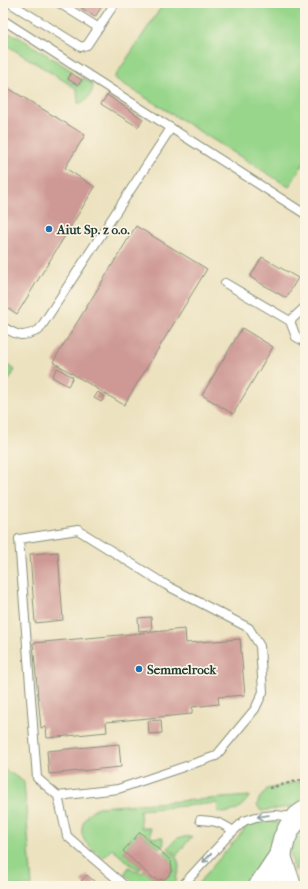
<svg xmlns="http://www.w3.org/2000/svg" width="308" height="889" viewBox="0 0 308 889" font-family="'IM FELL French Canon',serif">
<rect width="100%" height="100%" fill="#fcf5e5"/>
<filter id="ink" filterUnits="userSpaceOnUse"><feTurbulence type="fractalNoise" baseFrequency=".025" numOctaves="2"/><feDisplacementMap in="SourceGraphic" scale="8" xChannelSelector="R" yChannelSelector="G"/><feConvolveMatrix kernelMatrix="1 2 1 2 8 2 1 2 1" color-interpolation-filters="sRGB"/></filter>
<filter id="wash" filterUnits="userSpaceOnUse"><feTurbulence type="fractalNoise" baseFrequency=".012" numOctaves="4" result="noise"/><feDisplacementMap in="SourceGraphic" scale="16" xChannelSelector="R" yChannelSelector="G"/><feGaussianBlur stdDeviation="0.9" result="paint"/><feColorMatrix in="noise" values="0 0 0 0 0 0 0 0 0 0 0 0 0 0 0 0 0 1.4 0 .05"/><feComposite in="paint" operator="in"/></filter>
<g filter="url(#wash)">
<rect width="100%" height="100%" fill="#ece2c0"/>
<!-- green -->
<g fill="#98d68b" stroke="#5c8a60">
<path d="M164,3H305V161L289,187L114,78Z"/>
<path d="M3,32L17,36L72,71L67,79L78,86L83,78C86,80 90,82 92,84C95,89 88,99 84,102C82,104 80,103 78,103L77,89L3,43Z"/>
<path d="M3,362L15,370L3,390Z"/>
<path d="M3,768L24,782L32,886H3Z"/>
<path d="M305,780V802L298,806L261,811L257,805L259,799L267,789Z"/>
<path d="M250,796C240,809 236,812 221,813L218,812L217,803L140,810L141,828H150L151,838L162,837L164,843L163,846L159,848L140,832L123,851L141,868L140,870L131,865L112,849L104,857H102C97,853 92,849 87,844C76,832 84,813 98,807Z"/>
<path d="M268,820L280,824L268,858L253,886H196L244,830V826L250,823Z"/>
<path d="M305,826V850L295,871L290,853L296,836Z"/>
<path d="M192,836L177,855L168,848L177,838Z"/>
<path d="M165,850C178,852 183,868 175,878L177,880L172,886H139L124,874L129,867L140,873L145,871C148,874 151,878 155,879C166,883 176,872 171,862C170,858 166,855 163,852Z"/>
</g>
<g id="blocks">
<!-- building -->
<g fill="#ce9894">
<path d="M74,3H104L95,17Z"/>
<path d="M71,73L82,80L78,85L68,79Z"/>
<path d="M3,85L85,135L65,168L95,187L17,314L3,305Z"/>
<path d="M107,95L143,119L138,127L101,104Z"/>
<path d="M136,226L207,269L124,405L53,362Z"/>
<path d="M262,257L298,278L286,298L250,277Z"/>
<path d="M242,328L273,347L233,414L202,395Z"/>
<path d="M57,368L73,377L68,386L52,377Z"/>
<path d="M98,392L105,397L101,402L94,398Z"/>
<path d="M58,552L63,620L35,623L30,554Z"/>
<path d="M151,617L152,630L139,631L138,618Z"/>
<path d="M185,629L186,643L240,639L245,695L218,697L219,704L192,707V714L106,722L107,732L47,738L46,727L41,728L33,643Z"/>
<path d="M161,720L162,733L149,734L148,721Z"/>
<path d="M119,744L121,767L49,774L47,751Z"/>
<path d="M140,832L171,861L172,871L169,875L165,879L158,880L151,877L123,851Z"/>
<path d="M87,875L95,882L91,886H86L81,881Z"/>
</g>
</g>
</g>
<g filter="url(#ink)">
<use href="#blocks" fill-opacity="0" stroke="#86907a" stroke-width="1"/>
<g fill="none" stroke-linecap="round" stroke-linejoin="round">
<!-- lane casing -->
<g stroke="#86907a" stroke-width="10">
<g id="lane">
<path d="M10,3L81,47L87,45L115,3"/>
<path d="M59,3L99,28"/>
<path d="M3,20L305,214"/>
<path d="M225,283L290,321L305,307"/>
<path d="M290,321L296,337L305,342"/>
<path d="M3,327C19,336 21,338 39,330L171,128"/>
<path d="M58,796L118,789L216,756L255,709L263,692L260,646L249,628L166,585L78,530L19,539L37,778L58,796L67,836L125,886"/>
<path d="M200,820C215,821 221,822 233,831"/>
<path d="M182,886L227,837L244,821L256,817L275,815L295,817"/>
</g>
</g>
<!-- primary casing -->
<g stroke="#86907a" stroke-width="24">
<g id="primary">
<path d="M280,856L290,886"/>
<path d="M260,886L280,856L284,839L290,827L298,817L305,812"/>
</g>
</g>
<!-- path -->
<path stroke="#86907a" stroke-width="2.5" stroke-dasharray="3 3" stroke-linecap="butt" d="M269,788L305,779"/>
<!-- lane -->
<use href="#lane" stroke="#fff" stroke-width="8"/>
<!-- primary -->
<use href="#primary" stroke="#fff" stroke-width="22"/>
</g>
<!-- one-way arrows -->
<defs><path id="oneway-shaft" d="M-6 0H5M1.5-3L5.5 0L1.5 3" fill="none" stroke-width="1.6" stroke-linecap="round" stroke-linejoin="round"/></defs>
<g stroke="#8f9e9a">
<use href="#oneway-shaft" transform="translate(263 816) rotate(172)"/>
<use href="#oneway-shaft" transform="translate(207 858) rotate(133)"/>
</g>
</g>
<!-- markers -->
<g fill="#1f6fb2" stroke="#fcf5e5" stroke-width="1.5">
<circle cx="49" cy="229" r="4"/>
<circle cx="139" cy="669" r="4"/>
</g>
<g text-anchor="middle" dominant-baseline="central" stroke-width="3.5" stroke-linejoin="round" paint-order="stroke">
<!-- poi labels -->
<g font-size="13" font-weight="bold" fill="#1f3d34" stroke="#fcf5e5" text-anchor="start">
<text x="57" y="229">Aiut Sp. z o.o.</text>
<text x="147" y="669">Semmelrock</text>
</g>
</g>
<!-- margin -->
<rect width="308" height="889" fill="none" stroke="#fcf5e5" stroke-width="16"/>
</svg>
